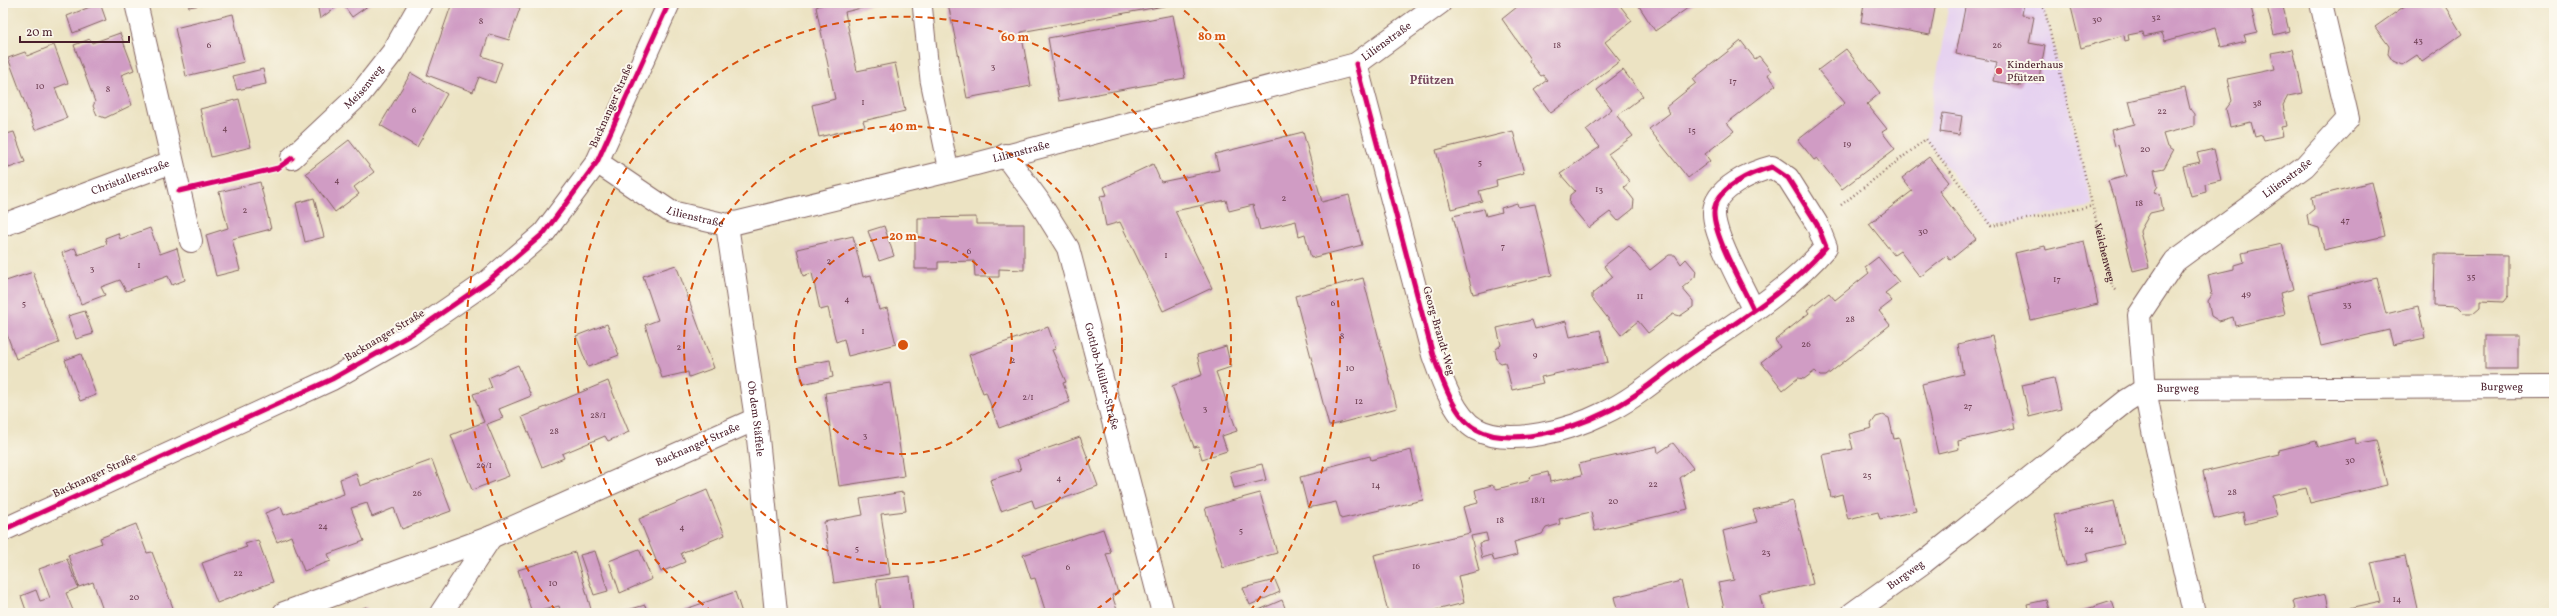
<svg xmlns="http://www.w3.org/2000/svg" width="2557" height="616" viewBox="0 0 2557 616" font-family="Vollkorn,serif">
<rect width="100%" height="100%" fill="#fbf7ec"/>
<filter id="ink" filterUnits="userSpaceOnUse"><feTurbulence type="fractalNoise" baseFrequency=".025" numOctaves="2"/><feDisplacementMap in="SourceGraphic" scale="8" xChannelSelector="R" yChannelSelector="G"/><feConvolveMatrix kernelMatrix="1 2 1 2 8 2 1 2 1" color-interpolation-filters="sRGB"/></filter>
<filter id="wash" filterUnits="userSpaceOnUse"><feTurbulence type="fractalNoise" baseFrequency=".012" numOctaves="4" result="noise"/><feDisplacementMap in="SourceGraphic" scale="16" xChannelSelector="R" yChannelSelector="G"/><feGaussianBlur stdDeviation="0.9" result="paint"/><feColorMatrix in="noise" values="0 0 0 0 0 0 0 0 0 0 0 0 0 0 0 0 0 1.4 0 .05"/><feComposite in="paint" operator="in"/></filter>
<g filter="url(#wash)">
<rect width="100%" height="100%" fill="#ece3c3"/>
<!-- built -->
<path fill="#e6d2f0" d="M1949,3H2043L2093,206L1991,226L1926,139Z"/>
<g id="blocks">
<!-- building -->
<g fill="#d09cc4">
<path d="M100,3L106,20L73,33L67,16Z"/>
<path d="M188,3H205V4L189,7Z"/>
<path d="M317,3H333L336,7L320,19Z"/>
<path d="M342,3H372L352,17Z"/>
<path d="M452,3H505L520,8L509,40L489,34L482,56L502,63L495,83L479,77L473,92L427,75Z"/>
<path d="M826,3H882L845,12L857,71L895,63L905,111L863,121L865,126L819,137L812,105L835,99L816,7Z"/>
<path d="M948,3H1175V4L1021,32L1031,86L967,98Z"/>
<path d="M1522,3H1618L1632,21L1605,42L1620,61L1551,113L1534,90L1547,80L1543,75L1541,76L1529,61L1530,59L1502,19Z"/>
<path d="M1637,3H1695L1655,31Z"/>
<path d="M1864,3H1936L1930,35L1861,22Z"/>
<path d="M1966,3H2024L2022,15L2034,17L2029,43L2045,46L2038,82L2023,79L2021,86L1993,81L1997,62L1956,54Z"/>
<path d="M2070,3H2250L2257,32L2244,35L2246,41L2221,47L2216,27L2165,41L2162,33L2144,37L2143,32L2128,35L2129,40L2125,41L2124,35L2081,48Z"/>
<path d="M2282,3L2289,31L2274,35L2267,6Z"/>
<path d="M2404,3H2443L2462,34L2422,62L2417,55L2402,65L2393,61L2388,54L2389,46L2375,27L2406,5Z"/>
<path d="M233,14L244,62L186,76L175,28Z"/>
<path d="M1173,15L1185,78L1059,101L1048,38Z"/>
<path d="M120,33L134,70L121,75L132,105L105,118L97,115L93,106L95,102L74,45L90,39L92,43Z"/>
<path d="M1741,41L1755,59L1759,56L1771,71L1768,75L1776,85L1727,123L1734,131L1705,154L1710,161L1688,178L1649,129L1670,113L1666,107L1696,83L1693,79Z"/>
<path d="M54,45L68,83L55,88L67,118L35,130L8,58L25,52L27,56Z"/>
<path d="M1846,49L1880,93L1867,104L1887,129L1882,132L1895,149L1842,189L1817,158L1814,160L1798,140L1845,103L1818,70Z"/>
<path d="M2293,49L2303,93L2288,96L2283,105L2287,126L2281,127L2283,136L2264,140L2262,135L2255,137L2251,122L2230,127L2226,109L2232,101L2227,79L2275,69L2271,53Z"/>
<path d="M263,69L266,84L237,90L233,76Z"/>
<path d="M1623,70L1643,96L1617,116L1633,136L1608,154L1630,182L1624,187L1634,200L1633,209L1618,221L1610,212L1589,228L1569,204L1570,195L1575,191L1560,174L1600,147L1586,130L1612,109L1597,90Z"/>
<path d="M411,73L447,94L417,147L380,125Z"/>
<path d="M2185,88L2190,109L2194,114V126L2163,134L2167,147L2173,151L2164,168L2154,170L2158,186L2154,192L2160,194L2163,210L2150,213L2140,231L2149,267L2133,271L2115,196H2113L2108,181L2126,176L2118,145L2115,146L2111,130L2135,124L2129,101Z"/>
<path d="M239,99L251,147L211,157L200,109Z"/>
<path d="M1943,113L1962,116L1959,135L1940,132Z"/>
<path d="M1513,131L1524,173L1496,180L1497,186L1479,191L1482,201L1451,209L1436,150Z"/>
<path d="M14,132L25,162L9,168L3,151V135Z"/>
<path d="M1303,132L1322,202L1349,195L1362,245L1311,258L1305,234L1299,236L1296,221L1260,230L1253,205L1229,211L1226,200L1175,211L1212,288L1163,311L1120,222L1106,226L1100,196L1107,195L1104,187L1153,164L1161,182L1219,170L1215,154Z"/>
<path d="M349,140L374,172L354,187L359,194L335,212L306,173Z"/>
<path d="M2214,149L2221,180L2205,184L2206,192L2191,196L2183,166L2200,162L2197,153Z"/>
<path d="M1929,157L1949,182L1939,191L1976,239L1950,260L1947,256L1920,277L1900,251L1894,255L1869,224L1912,191L1902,178Z"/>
<path d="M260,182L271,229L232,239L240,270L216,276L206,235L228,228L219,192Z"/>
<path d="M2372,182L2385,236L2324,250L2319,228L2309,225L2307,215L2314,209L2312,197Z"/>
<path d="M314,198L324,237L305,242L296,203Z"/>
<path d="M1517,203L1518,207L1535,204L1552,275L1473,294L1453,216L1484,209L1486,216L1502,212L1501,208Z"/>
<path d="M976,217V224H1024V270L999,269V277H975L974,261L938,262V269H915V240H918V218Z"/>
<path d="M884,226L894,256L879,261L868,231Z"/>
<path d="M150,228L160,254L177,248L185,280L172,285L168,276L126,291L120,280L101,287L105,295L81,304L62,253L75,248L78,255L107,244L105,238L118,233L120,239Z"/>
<path d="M853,236L863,277L871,275L879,310L887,308L896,344L848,356L844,339L836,342L828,308L820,310L812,273L803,276L797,249Z"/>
<path d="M2084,241L2098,304L2031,320L2015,253L2045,246L2046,250Z"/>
<path d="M2282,244L2294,289L2280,293L2285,314L2235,326L2233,317L2219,321L2211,316L2208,301L2212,295L2208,275L2234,269V265L2244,262L2242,253Z"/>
<path d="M1629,246L1650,270L1669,255H1675L1681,264L1686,259L1696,271L1695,277L1682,288L1693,301V307L1680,316L1673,314L1648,333L1638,321L1621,335L1592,298V294L1613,277L1604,266Z"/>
<path d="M2435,254L2508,255V296L2503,302L2480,301V307L2473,313H2463L2457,307L2434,306Z"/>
<path d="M1878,257L1899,282L1885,293L1892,301L1879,311L1890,325L1826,376H1820L1815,371L1804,379L1798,378L1783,390L1761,362L1780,347L1775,340L1809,313L1807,310L1829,293L1835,300L1869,273L1865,267Z"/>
<path d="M676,265L714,368L689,377L688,372L662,378L645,325L658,320L643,276Z"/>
<path d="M33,272L59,343L16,359L3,324V282Z"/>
<path d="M1363,278L1397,408L1329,426L1295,296Z"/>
<path d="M2377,278L2386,314L2418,306L2425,338L2393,345L2389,330L2321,346L2309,294Z"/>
<path d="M85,311L93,334L76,339L68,316Z"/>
<path d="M1532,320L1535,329L1566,321L1570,337L1600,330L1608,362L1541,377L1543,383L1512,390L1505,362L1501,363L1497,360L1495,350L1501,345L1497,328Z"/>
<path d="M607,324L619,355L588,367L576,336Z"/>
<path d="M1048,327L1056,349L1052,350L1066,382L1063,383L1070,402L999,428L986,392L983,393L969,355Z"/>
<path d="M1992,336L2015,428L1958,441L1959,449L1938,454L1922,384L1963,374L1958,344Z"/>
<rect x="2485" y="336" width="33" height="33"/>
<path d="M1226,346L1231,367L1216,372L1237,431L1222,436L1227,451L1202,459L1198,446L1194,447L1172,386L1202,375L1197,355Z"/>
<path d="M81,354L96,395L80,401L65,360Z"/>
<path d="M830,360L833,377L803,384L799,366Z"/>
<path d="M518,365L531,396L499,409L503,418L487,424L509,476L472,490L451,435L484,422L473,394L492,388L488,378Z"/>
<path d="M2054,378L2061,409L2029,417L2022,385Z"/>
<path d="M608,381L629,432L608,441L605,436L562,454L564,458L542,467L522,417Z"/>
<path d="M890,383L904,476L839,486L825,393Z"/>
<path d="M1883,415L1889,418L1894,439L1899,438L1916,511L1880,519L1878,512L1848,519L1842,494L1831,497L1822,455L1853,449L1849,434L1872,428L1871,424L1876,417Z"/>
<path d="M1080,437L1098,486L1035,509L1032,500L1001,511L990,480L1021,470L1017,459Z"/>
<path d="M2355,438L2356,444L2376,440L2387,485L2310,503L2306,488L2272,496L2277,516L2245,524L2243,512L2214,519L2203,472L2280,454L2279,450L2316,441L2318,447Z"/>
<path d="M1673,443L1693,468L1680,478L1688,509L1595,531L1591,512L1559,519L1560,524L1546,528L1542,534L1514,542L1517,555L1494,561L1492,555L1482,558L1479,543L1488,541L1486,533L1471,536L1479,571L1458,576L1464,603L1424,613H1416L1415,611L1388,613L1374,555L1470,533L1463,507L1478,503L1475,490L1492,485L1497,489L1528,481L1531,476L1548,472L1550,482L1582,475L1579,464L1657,446L1658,453Z"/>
<path d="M1411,450L1423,500L1341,519L1336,502L1308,508L1300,477L1329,470L1328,467L1370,456L1371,460Z"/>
<path d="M432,460L451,511L402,529L394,508L372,517L367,503L351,508L364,541L328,554L331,561L304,571L291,536L277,542L265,513L281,507L284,515L344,494L340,479L356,473L360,486Z"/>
<path d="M1262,464L1266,480L1234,488L1230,472Z"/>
<path d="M707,490L725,535L681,553L685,562L661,572L639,519Z"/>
<path d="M903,492L906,511L881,514L890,574L834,583L824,522L863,515L860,499Z"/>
<path d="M1260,493L1277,553L1223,568L1205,508Z"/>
<path d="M1793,501L1813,584L1760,596L1764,611L1725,613L1718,583L1734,580L1723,531L1757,522L1753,510Z"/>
<path d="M2114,501L2124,544L2086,553L2088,561L2066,566L2054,515Z"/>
<path d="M136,524L147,553L152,552L175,613H104L93,582L79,587L68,555L102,543L100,538Z"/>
<path d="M1103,529L1111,553L1106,554L1118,593L1112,595L1118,613H1046L1035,578L1031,579L1023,555Z"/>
<path d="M258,540L273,582L217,603L202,563L247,547L245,544Z"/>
<path d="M639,549L652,579L620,593L609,561Z"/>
<path d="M595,551L608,591L594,595L580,555Z"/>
<path d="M575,552L592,613H561L559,606L532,613L518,570Z"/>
<path d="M2405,556L2418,613H2345L2344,610L2381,602L2371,563Z"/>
<path d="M67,559L78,588L66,593L74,613H27L21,596L36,590L40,601L50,598L39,569Z"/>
<path d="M910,576L913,613H880L876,580Z"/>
<path d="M1275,580L1280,592L1250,605L1243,588Z"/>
<path d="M1681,581L1689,613H1618L1614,597Z"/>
<path d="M735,592L742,613H674Z"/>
<path d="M2326,594L2330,613H2296L2293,601Z"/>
<path d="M1282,600L1287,613H1252Z"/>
<path d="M2046,600L2050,613H2029L2027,604Z"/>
<path d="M2112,601L2116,613H2074Z"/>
<path d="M645,605L648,613H622L621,612Z"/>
<path d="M366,607L369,613H350Z"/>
</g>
</g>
</g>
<g filter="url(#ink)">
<use href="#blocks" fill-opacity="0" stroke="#836460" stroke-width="1"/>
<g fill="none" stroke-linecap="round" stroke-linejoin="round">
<!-- service casing -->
<g stroke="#836460" stroke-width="21">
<path id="service" d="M922,3L930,80L949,171"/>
</g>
<!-- minor casing -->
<g stroke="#836460" stroke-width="24">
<g id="minor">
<path d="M136,3L191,241"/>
<path d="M1356,64L1433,355C1441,377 1454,417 1476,429C1509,448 1572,429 1604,413C1633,400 1660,376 1686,357C1733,324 1788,292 1826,247L1817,224L1788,178L1772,167C1752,172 1715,188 1714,212C1713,235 1743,287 1753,309"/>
<path id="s2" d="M1005,155L1038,200L1068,248L1163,613"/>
<path id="s3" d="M292,158L360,94L393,52L421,3"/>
<path id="s4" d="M597,162L671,212L727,225L949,171L1356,64L1440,3"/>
<path id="s5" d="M3,225L172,162"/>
<path id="s6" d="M727,225L756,419L776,613"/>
<path id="s7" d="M284,613L491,537L756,419"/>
<path d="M441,613L491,537"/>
<path id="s8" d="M1853,613L1924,562L2126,401L2145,389L2554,387"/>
<path id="s9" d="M2194,613L2153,431L2145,389L2139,315L2175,261L2305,166L2348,119L2321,3"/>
</g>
</g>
<!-- tertiary casing -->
<g stroke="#836460" stroke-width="24">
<path id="tertiary" d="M3,530L332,379L410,335L488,281L544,233L597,162L669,3"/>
</g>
<!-- path -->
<g stroke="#836460" stroke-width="2.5" stroke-dasharray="1 3" stroke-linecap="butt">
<path id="s1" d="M2043,3L2112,286L2117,291"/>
<path d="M1841,205L1926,139L1991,226L2093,206"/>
</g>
<!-- service -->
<use href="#service" stroke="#fff" stroke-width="19"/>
<!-- minor -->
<use href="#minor" stroke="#fff" stroke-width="22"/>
<!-- tertiary -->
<use href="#tertiary" stroke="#fff" stroke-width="22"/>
<!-- cycleway casing -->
<g stroke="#fbf7ec" stroke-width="8">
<g id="cycleway">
<path d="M1356,64L1433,355C1441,377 1454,417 1476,429C1509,448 1572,429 1604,413C1633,400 1660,376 1686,357C1733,324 1788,292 1826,247L1817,224L1788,178L1772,167C1752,172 1715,188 1714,212C1713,235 1743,287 1753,309"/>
<path d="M179,191L278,168L292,158"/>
<path d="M3,530L332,379L410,335L488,281L544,233L597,162L669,3"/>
</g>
</g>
<!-- cycleway -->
<use href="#cycleway" stroke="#d6006c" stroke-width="5"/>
</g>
</g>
<!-- distance rings -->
<g fill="none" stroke="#d8530f" stroke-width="2" stroke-dasharray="7 5">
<circle cx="903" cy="345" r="109"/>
<circle cx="903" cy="345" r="219"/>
<path d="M713 612A328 328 0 1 1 1093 612"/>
<path d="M556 611A437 437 0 0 1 631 3M1175 3A437 437 0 0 1 1250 611"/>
</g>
<!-- markers -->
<circle fill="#d1495b" stroke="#fbf7ec" stroke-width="1.5" cx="1999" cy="71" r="4"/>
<g text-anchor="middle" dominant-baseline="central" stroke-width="4" stroke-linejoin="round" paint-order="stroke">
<!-- number labels -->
<g font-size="9" fill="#6c3e51">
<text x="2156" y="17">32</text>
<text x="2097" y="19">30</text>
<text x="481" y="21">8</text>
<text x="2418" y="40">43</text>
<text x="209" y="45">6</text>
<text x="1557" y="45">18</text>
<text x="1997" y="45">26</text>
<text x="993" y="66">3</text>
<text x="1733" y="81">17</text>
<text x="40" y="86">10</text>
<text x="108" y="89">8</text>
<text x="863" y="102">1</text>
<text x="2257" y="103">38</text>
<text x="414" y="110">6</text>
<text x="2162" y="111">22</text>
<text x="225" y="128">4</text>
<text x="1692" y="130">15</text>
<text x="1847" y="144">19</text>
<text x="2145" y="149">20</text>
<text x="1480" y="162">5</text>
<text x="337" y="180">4</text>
<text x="1599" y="189">13</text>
<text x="1284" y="198">2</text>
<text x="2139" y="203">18</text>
<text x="245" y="210">2</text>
<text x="2345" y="220">47</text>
<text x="1923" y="231">30</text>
<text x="1503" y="246">7</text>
<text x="969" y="251">6</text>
<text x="1166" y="255">1</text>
<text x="829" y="261">2</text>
<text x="139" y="265">1</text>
<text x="92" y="268">3</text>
<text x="2471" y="276">35</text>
<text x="2057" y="279">17</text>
<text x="2246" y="294">49</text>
<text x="1640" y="296">11</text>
<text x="847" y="299">4</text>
<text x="24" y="303">5</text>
<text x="1333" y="303">6</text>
<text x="2347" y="304">33</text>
<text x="1850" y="319">28</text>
<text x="863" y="331">1</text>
<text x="1342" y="336">8</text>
<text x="1806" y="344">26</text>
<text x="679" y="347">2</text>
<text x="1535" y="355">9</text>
<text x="1013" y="360">2</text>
<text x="1350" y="368">10</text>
<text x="1028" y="397">2/1</text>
<text x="1359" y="401">12</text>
<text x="1968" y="406">27</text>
<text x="1205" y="408">3</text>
<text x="598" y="415">28/1</text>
<text x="554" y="431">28</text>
<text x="865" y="435">3</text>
<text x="2350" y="460">30</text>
<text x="484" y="465">26/1</text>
<text x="1867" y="475">25</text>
<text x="1059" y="478">4</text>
<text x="1653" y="484">22</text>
<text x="1376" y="485">14</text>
<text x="2232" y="492">28</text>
<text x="417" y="493">26</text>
<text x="1538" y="500">18/1</text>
<text x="1613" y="501">20</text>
<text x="1500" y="520">18</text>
<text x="323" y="526">24</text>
<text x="682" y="527">4</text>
<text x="2089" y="529">24</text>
<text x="1241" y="530">5</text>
<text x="857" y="548">5</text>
<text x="1766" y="552">23</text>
<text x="1416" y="566">16</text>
<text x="1068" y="567">6</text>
<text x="238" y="573">22</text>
<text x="553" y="583">10</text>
<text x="134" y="597">20</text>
<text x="2397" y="599">14</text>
</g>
<!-- street labels -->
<g font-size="11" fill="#4a1f2b" stroke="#fbf7ec">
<text stroke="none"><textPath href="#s4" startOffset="834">Lilienstraße</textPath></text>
<text stroke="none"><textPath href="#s3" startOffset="101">Meisenweg</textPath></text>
<text transform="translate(612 106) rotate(-66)">Backnanger Straße</text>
<text stroke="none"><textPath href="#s4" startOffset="450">Lilienstraße</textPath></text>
<text stroke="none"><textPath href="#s5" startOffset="136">Christallerstraße</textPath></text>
<text stroke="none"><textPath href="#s9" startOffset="508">Lilienstraße</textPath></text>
<text stroke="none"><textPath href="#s4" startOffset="114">Lilienstraße</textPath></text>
<text stroke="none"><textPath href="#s1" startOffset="257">Veilchenweg</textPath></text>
<text transform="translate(1438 331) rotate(74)">Georg-Brandt-Weg</text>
<text transform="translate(385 336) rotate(-31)">Backnanger Straße</text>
<text stroke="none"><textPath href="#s2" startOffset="245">Gottlob-Müller-Straße</textPath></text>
<text stroke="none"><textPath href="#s8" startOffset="725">Burgweg</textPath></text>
<text stroke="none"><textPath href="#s8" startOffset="401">Burgweg</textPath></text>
<text stroke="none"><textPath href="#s6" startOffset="196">Ob dem Stäffele</textPath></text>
<text stroke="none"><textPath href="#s7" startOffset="447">Backnanger Straße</textPath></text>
<text transform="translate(95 476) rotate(-25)">Backnanger Straße</text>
<text stroke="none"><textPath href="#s8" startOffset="65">Burgweg</textPath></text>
</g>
<!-- poi labels -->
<g font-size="11" fill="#4a1f2b" stroke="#fbf7ec" text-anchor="start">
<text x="2007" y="65">Kinderhaus<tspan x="2007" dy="13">Pfützen</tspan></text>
</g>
<!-- neighbourhood labels -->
<g font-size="12" font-weight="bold" fill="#794b61" stroke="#fbf7ec">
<text x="1432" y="81">Pfützen</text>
</g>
</g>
<circle cx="903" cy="345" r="6" fill="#d8530f" stroke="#fbf7ec" stroke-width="2"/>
<g font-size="12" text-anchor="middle" font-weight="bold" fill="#d8530f" stroke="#fbf7ec" stroke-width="4" stroke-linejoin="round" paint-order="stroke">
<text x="1212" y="40">80 m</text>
<text x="1015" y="41">60 m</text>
<text x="903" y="130">40 m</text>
<text x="903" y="240">20 m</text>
</g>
<!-- margin -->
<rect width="2557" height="616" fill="none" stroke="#fbf7ec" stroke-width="16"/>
<!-- scale -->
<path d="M20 36v6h109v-6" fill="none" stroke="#4a1f2b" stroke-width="2"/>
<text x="26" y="36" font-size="12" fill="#4a1f2b" stroke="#fbf7ec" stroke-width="3" paint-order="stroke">20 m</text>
</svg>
